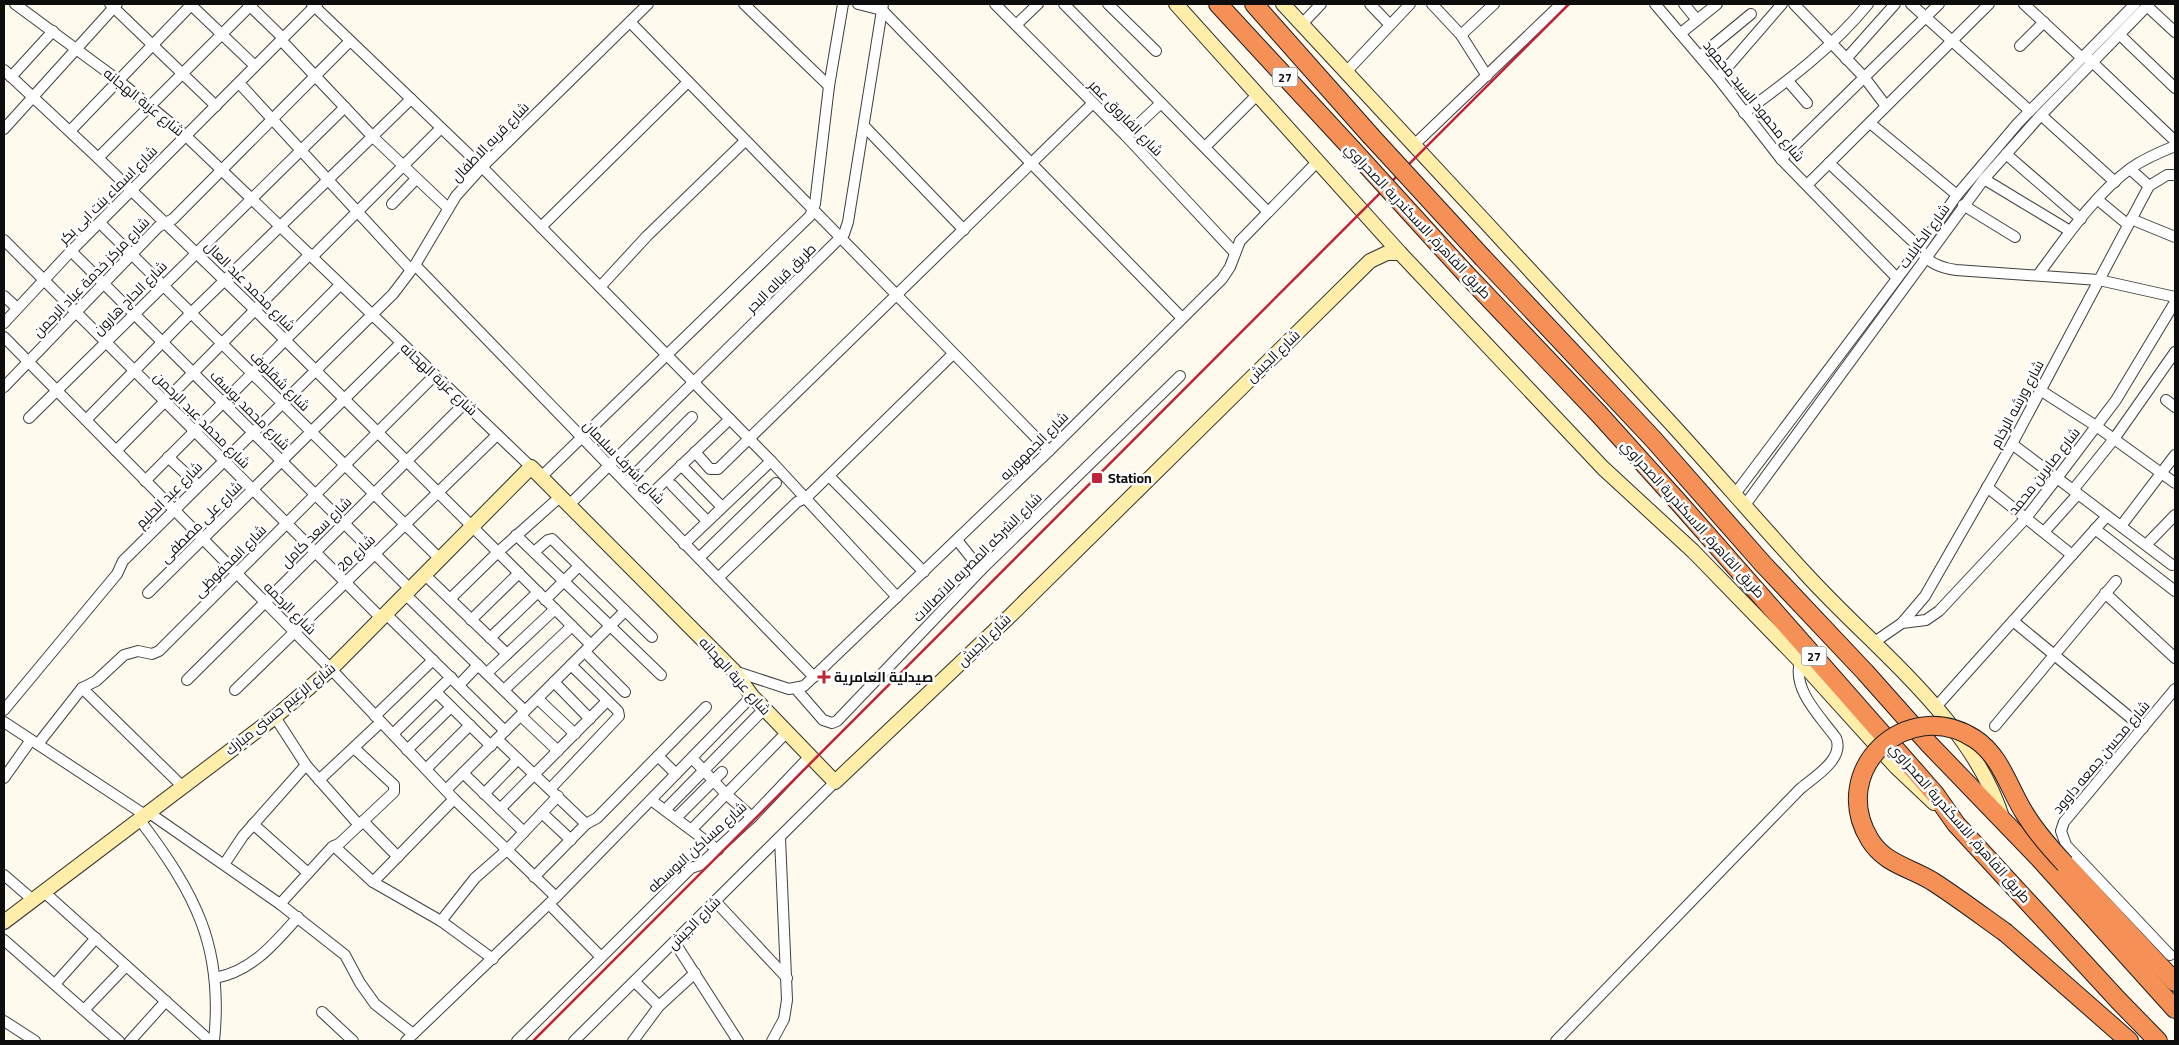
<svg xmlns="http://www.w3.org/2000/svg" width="2179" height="1045" viewBox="0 0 2179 1045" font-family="Georgia,Cairo,serif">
<rect width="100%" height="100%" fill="#fffaee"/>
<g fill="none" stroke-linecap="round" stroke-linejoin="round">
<!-- street casing -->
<g stroke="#404040" stroke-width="12">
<g id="street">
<path d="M15,4L118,80L186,136L531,467"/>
<path d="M110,4L216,106"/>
<path d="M190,4L255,66"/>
<path d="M248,4L283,38"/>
<path d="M312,4L482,167L771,461L897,597"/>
<path d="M744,4L829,86"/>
<path d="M858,4L882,10L1181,317"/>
<path d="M995,4L1126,136L1235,253"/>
<path d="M1064,4L1268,212"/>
<path d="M1108,4L1156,51"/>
<path d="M1370,4L1389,24"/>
<path d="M1432,4L1461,35L1487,76"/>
<path d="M1655,4L1718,78L1781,159L1897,278"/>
<path d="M1684,4L1697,20"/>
<path d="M1794,4L1864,77L1886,106"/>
<path d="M1911,4L2030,111"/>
<path d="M2024,4L2082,58"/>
<path d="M2147,6L2175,32"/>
<path d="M630,22L1049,451"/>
<path d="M1302,24L1321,4"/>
<path d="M1016,25L1038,4"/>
<path d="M1681,33L1717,4"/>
<path d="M1461,35L1494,4"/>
<path d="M2120,35L2175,88"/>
<path d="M281,40L373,137L448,208"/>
<path d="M2020,46L2044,22"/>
<path d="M1700,56L1751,14"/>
<path d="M1846,59L1895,4"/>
<path d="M2089,59L2175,141"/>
<path d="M4,70L98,158L255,310L591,645"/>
<path d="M1346,72L1410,4"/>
<path d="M11,77L53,31"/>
<path d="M1718,78L1782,4"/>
<path d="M1788,81L1807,103"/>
<path d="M239,83L411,270"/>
<path d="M1744,113C1789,80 1833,47 1868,4"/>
<path d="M2041,115L2115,182"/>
<path d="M1870,123L1957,195"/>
<path d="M865,127L964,230"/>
<path d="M4,129L117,4"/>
<path d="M70,131L192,4"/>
<path d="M1126,136L1161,103"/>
<path d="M1414,145L1561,4"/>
<path d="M1205,147L1257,95"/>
<path d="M2006,154L2081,219"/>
<path d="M98,158L252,4"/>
<path d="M1781,159L1939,4"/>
<path d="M1829,163L1920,248C1926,263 1941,268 1956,270L2099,280L2175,297"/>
<path d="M2130,169L2149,186"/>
<path d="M1984,179L2070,231"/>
<path d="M1808,184L1989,4"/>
<path d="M2098,200L2127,224"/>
<path d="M392,204L416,179"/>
<path d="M1963,205L2015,237"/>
<path d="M2131,219L2175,237"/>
<path d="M100,223L440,559"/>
<path d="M541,227L688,82"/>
<path d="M4,240L381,618"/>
<path d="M71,251L410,589"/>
<path d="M312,257L441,128"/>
<path d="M415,265L814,677"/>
<path d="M2038,275C2064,240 2095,194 2131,168C2144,159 2160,152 2175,146"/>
<path d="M600,287L647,236L745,141"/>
<path d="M4,296L17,308"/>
<path d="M4,323L71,251L317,4"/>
<path d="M4,337L331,669L454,799L556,897"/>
<path d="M4,387L158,227L173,219L350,41"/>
<path d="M2040,390L2096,426L2175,483"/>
<path d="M2166,400L2175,407"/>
<path d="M29,418L345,107"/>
<path d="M86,420L191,313L411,99"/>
<path d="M2012,444L2172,565"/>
<path d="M116,451L310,254"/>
<path d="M695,452L710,469H718L1093,103"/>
<path d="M168,457L198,485"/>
<path d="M681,465L722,507"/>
<path d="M829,476L924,572"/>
<path d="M541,477L810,216L815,204L829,86L843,4"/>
<path d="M145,481L340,285"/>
<path d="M626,483L692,417"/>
<path d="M672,485L707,521"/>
<path d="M1987,487L2072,555"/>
<path d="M2073,490L2114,439L2175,352"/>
<path d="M1735,494L1920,248L1957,195L2018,123L2135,4"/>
<path d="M644,501L730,419"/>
<path d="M569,505L844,234L848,222L883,4"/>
<path d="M1745,505L1984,179L2041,115L2149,4"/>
<path d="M2121,526L2175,455"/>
<path d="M2095,529L2175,591"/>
<path d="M2044,532L2078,494"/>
<path d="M516,535L661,675"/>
<path d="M957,540L981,570"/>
<path d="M684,544L771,461"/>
<path d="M2147,544L2175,515"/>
<path d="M534,552L548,540L552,539L652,637"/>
<path d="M699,558L776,483"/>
<path d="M424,574L507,654"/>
<path d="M718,578L797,502L806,498L953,354"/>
<path d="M148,593L401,343"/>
<path d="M2105,593L2175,658"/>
<path d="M405,594L525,711"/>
<path d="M450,599L498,552L561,496"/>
<path d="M545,600L579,566"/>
<path d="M386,614L505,731"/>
<path d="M471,620L519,573"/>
<path d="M2013,621L2143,728"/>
<path d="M1902,623L1926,620L1939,611L2026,518L2057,478L2116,400L2175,302"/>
<path d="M490,638L538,592"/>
<path d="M1873,643L1902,623L1925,596L2012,444L2149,186L2167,175H2175"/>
<path d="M585,652L625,692"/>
<path d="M734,671L789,689L804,686L1049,451L1222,279L1230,267L1240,241L1318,161"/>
<path d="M487,673L555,609"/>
<path d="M187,680L465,403"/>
<path d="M554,682L590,719"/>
<path d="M459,685L478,665"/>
<path d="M82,688L183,787"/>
<path d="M796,689L823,720L832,723L837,721L981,570L1180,376"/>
<path d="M235,690L497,435"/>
<path d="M504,690L572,626"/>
<path d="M436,692L491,746"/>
<path d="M538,699L575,734"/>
<path d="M1935,708L2107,516"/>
<path d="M4,710L117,574L123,561L393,294L415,265L456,196L482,167L648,4"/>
<path d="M375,716L433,660"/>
<path d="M521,716L558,751"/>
<path d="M275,717L306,765L359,825"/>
<path d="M4,722L145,815"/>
<path d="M1995,726L2116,581"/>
<path d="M393,734L451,677"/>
<path d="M497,739L586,824"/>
<path d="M38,744L82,688L96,681L124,655L138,651L152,654L159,651L435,375"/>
<path d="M407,750L451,707"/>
<path d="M658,756L676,774"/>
<path d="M692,758L726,794L752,817"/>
<path d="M426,769L470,725"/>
<path d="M463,773L524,832"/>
<path d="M4,778L31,740"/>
<path d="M319,780L381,722"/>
<path d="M550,789L619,716L618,711L571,665"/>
<path d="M446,790L625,611"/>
<path d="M484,794L518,759"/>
<path d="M651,800L718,850"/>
<path d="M500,809L607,701"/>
<path d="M665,810L764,709"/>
<path d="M148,812L280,904L345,955L360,983L375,1004L413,1034"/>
<path d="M542,813L571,840"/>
<path d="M676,818L722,772"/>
<path d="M139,819C195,893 224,946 214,1041"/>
<path d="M363,821L398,857"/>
<path d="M253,824L308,873"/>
<path d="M692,829L787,732"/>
<path d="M334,846L373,882L441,921L493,959"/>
<path d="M225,863L243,836L306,765"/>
<path d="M4,875L33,900"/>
<path d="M534,877L586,824L597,818L706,707"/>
<path d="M373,882L454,799"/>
<path d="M44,892L210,1041"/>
<path d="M716,902L787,978"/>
<path d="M280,904L332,847L340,843L394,792V785L354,748"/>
<path d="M549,904L601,957"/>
<path d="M441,921L475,878L507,850L558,796"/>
<path d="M4,940L119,1041"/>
<path d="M675,943L738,1041"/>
<path d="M2170,955L2066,845L2061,831L2064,822L2175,689"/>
<path d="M215,978C252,971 274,944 298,917"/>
<path d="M635,982L659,1006"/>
<path d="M55,984L96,938"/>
<path d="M84,1010L126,966"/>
<path d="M322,1012L353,1041"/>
<path d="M4,1021L35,1041"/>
<path d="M130,1041L166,1001"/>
<path d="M406,1041L556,897L752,696"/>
<path d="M517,1041L691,868L700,865L752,817L810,756"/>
<path d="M574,1041L835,782"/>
<path d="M633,1041L659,1006L695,973"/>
<path d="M772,1041L784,1019L787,1000L780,838"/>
<path d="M1556,1041L1800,789C1814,777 1845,759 1836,738C1820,716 1792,690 1800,661"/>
</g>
</g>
<!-- secondary casing -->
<g stroke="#2f2f2f" stroke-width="16">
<g id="secondary">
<path d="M1176,4L1400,253L1603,468L1693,551L1800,661L1896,767L1934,803"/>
<path d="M1283,4C1411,142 1540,280 1667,419C1714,470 1759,523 1806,574C1873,648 1973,721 2003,820"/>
<path d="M4,922L275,717L331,669L531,467L734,671L752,696L835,782L1010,616L1370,261L1387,253H1400"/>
</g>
</g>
<!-- highway casing -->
<g stroke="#1e1e1e" stroke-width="20">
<g id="highway">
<path d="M1218,4L1352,149"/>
<path d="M1254,4L1370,135"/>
<path d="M1483,258L1654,440L1763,564L1865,672L1929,744L2039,858L2175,1009"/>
<path d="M1465,273L1599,414L1681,505L1935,794L1956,824L2118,1000L2158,1041"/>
<path d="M2065,864L2175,982"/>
<path d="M2006,933L2129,1041"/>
</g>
</g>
<!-- street -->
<use href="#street" stroke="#fff" stroke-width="10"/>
<!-- secondary -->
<use href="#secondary" stroke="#ffeea9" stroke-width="14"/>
<!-- highway -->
<use href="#highway" stroke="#f59056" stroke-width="18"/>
<!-- rail -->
<path stroke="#be2539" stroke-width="2.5" d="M533,1041L1569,4"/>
<!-- highway-bridge casing -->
<g stroke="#1e1e1e" stroke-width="20" stroke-linecap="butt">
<g id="highway-bridge">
<path d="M1370,135L1483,258"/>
<path d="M1352,149L1465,273"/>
<path d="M2006,933C1982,916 1957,897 1932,881C1909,867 1885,864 1870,840C1827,770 1907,695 1975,739C2001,756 2009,789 2025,814C2036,832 2050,848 2065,864"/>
</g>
</g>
<!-- highway-bridge -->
<use href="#highway-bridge" stroke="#f59056" stroke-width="18"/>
</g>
<!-- markers -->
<g fill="#be2539" stroke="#fff" stroke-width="2">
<rect x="1091" y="472" width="12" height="12" rx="2.5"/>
<path d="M821.5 669.5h5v5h5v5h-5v5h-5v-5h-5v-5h5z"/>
</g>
<g text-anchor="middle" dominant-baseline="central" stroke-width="5" stroke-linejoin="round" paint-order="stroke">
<!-- shield labels -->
<g fill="#fff" stroke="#565656" stroke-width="1">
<rect x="1272.5" y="67.5" width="25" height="19" rx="4"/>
<rect x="1801.5" y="646.5" width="25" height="19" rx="4"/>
</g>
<g font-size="12" font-weight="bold" fill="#0d0d0d">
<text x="1285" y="77">27</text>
<text x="1814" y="656">27</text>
</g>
<!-- street labels -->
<g font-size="14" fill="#0d0d0d" stroke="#fff">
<text transform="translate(1754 101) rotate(51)">شارع محمود السيد محمود</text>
<text transform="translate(144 102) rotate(39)">شارع عزبة الهجانه</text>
<text transform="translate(1126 118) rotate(46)">شارع الفاروق عمر</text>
<text transform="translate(490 142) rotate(-46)">شارع قريه الاطفال</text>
<text transform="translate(108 195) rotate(-45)">شارع اسماء بنت ابى بكر</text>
<text transform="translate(1418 221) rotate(47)">طريق القاهرة, الاسكندرية الصحراوي</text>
<text transform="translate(1924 236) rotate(-54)">شارع الكابلات</text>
<text transform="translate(91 277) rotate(-46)">شارع مركز خدمة عباد الرحمن</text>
<text transform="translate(781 278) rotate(-45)">طريق قباله البحر</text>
<text transform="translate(250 286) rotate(45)">شارع محمد عبد العال</text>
<text transform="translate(130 298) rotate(-45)">شارع الحاج هارون</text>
<text transform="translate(1273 356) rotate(-44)">شارع الجيش</text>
<text transform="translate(439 379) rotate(43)">شارع عزبة الهجانه</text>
<text transform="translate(280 381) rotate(45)">شارع شقلوف</text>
<text transform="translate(2017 404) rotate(-62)">شارع ورشه الرخام</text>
<text transform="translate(250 410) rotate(45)">شارع محمد يوسف</text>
<text transform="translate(202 420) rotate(45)">شارع محمد عبد الرحمن</text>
<text transform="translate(1034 446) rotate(-45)">شارع الجمهوريه</text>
<text transform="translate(624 462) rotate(46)">شارع اشرف سليمان</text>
<text transform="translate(2044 471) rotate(-52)">شارع صابرين محمد</text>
<text transform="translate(169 495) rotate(-45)">شارع عبد الحليم</text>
<text transform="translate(1693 519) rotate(48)">طريق القاهرة, الاسكندرية الصحراوي</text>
<text transform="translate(201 522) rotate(-45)">شارع على مصطفى</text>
<text transform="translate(316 532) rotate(-45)">شارع سعد كامل</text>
<text transform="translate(356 553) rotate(-44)">شارع 20</text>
<text transform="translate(977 557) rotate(-45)">شارع الشركه المصريه للاتصالات</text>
<text transform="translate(230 561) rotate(-45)">شارع المحفوظى</text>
<text transform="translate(290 608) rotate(45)">شارع الرحمه</text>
<text transform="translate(984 640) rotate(-44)">شارع الجيش</text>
<text transform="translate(735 676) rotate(48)">شارع عزبة الهجانه</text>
<text transform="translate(280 709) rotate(-39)">شارع الزعيم حسنى مبارك</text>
<text transform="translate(2101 757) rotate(-50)">شارع محسن جمعه داوود</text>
<text transform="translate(1960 823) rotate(49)">طريق القاهرة, الاسكندرية الصحراوي</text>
<text transform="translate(697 847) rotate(-42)">شارع مساكن البوسطه</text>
<text transform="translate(694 923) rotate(-45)">شارع الجيش</text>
</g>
<!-- poi labels -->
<g font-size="14" font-weight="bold" fill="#0d0d0d" stroke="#fff" text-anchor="start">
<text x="1108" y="478">Station</text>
<text x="834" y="677">صيدلية العامرية</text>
</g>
</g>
<!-- border -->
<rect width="2179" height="1045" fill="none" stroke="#0d0d0d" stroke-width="10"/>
</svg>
